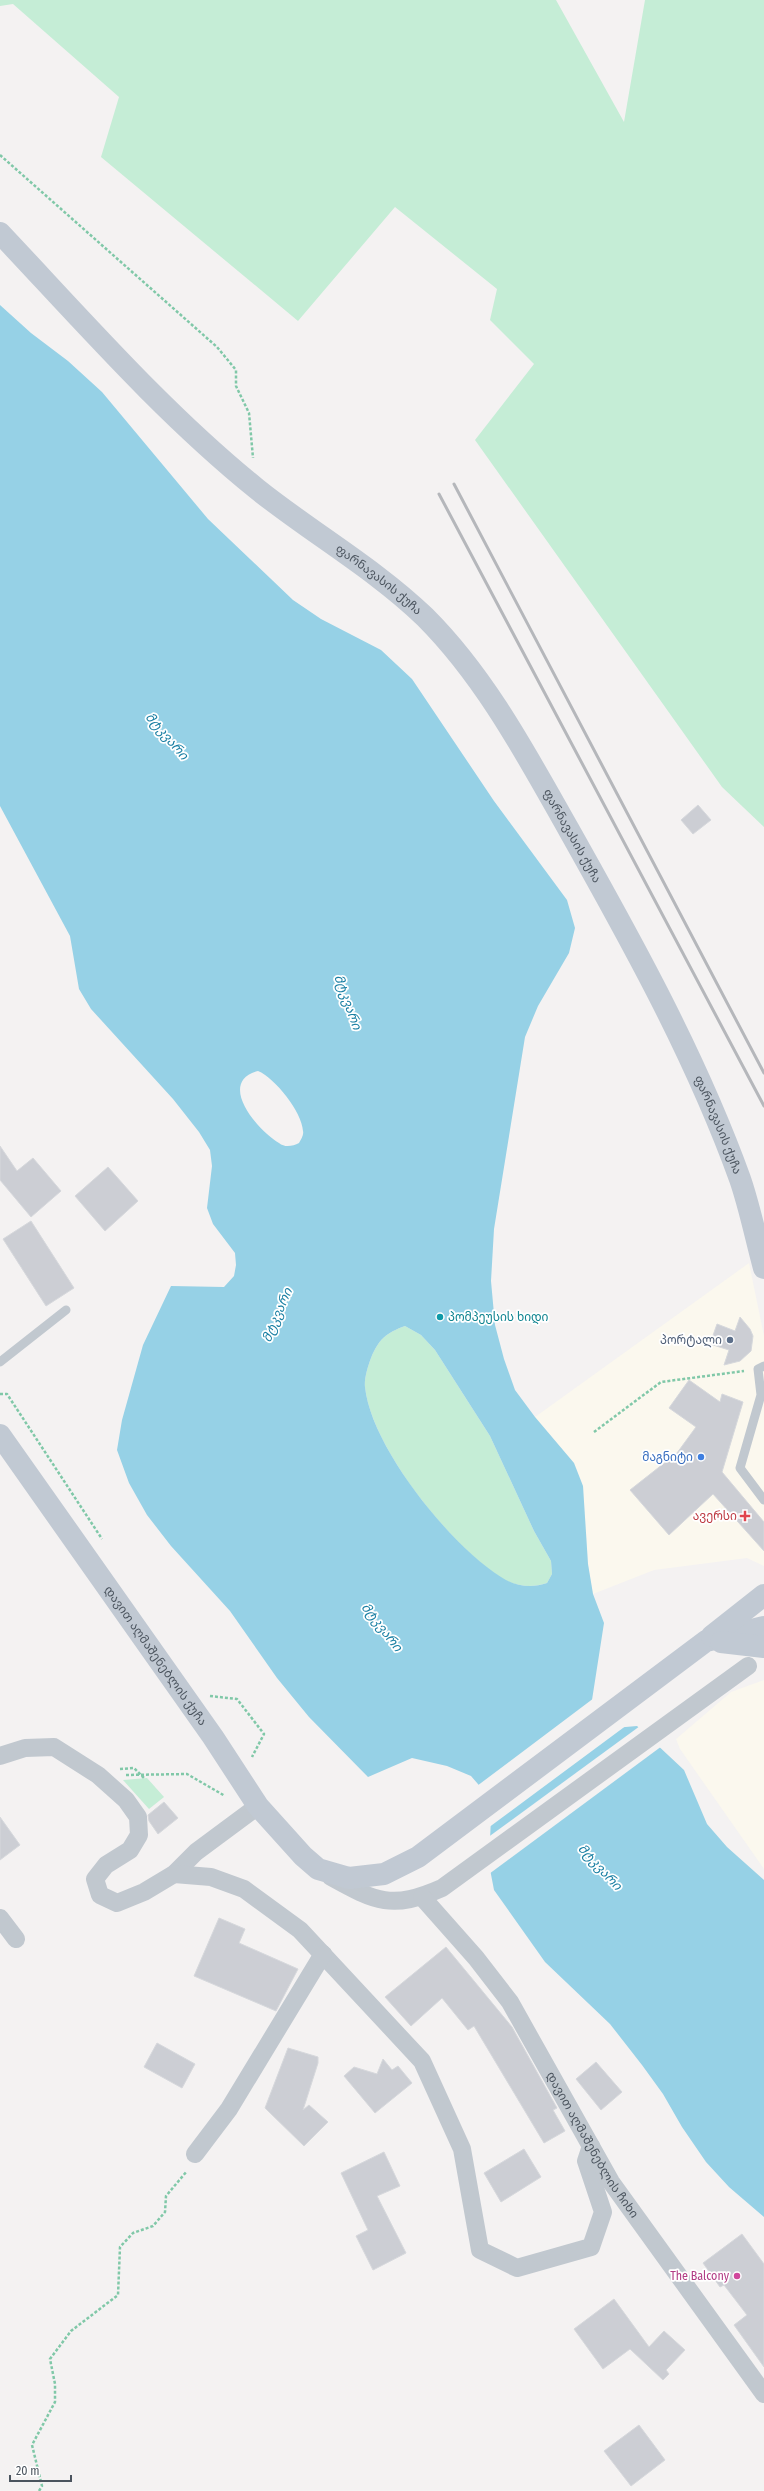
<svg xmlns="http://www.w3.org/2000/svg" width="764" height="2491" viewBox="0 0 764 2491" font-family="'Fira Sans Condensed','Noto Sans Georgian',sans-serif">
<rect width="100%" height="100%" fill="#f4f2f2"/>
<!-- commercial -->
<g fill="#fbf8ee">
<path d="M749,1263L764,1336V1566L747,1558L654,1570L593,1594L588,1564L583,1486L574,1463L535,1417Z"/>
<path d="M764,1680V1869L680,1749L676,1739L731,1692Z"/>
</g>
<!-- green -->
<g fill="#c5edd6">
<path d="M0,0H556L624,122L645,0H764V827L722,787L475,440L534,364L490,320L497,289L395,207L298,321L101,157L119,97L13,4L0,6Z"/>
<path d="M405,1326L421,1335L435,1350L490,1436L534,1531L551,1561L552,1574L547,1583C532,1588 516,1587 501,1578C451,1546 371,1447 365,1387C364,1379 368,1366 371,1358C379,1339 386,1333 405,1326Z"/>
<path d="M147,1778L164,1797L149,1809L123,1780Z"/>
</g>
<!-- water -->
<path fill="#96d1e6" fill-rule="evenodd" d="M0,305L31,333L68,361L102,392L208,519L293,600L321,619L381,650L412,679L494,801L567,900L575,928L569,953L538,1006L525,1037L494,1229L491,1281L495,1325L504,1359L515,1390L535,1417L574,1463L583,1486L588,1564L593,1594L604,1623L592,1700L614,1728L637,1726L684,1770L707,1824L727,1847L764,1880V2217L729,2187L706,2162L682,2127L663,2094L642,2065L610,2024L545,1962L494,1890L489,1864L491,1817L484,1791L471,1776L447,1766L412,1758L368,1777L309,1717L277,1678L230,1611L171,1546L147,1515L129,1483L117,1450L122,1420L143,1345L171,1286L224,1287L234,1276L236,1265L235,1253L213,1224L207,1208L212,1166L210,1150L199,1132L173,1099L91,1009L79,989L70,936L0,806ZM258,1071C275,1078 302,1112 303,1131C304,1135 301,1139 299,1143C293,1146 285,1148 279,1143C258,1131 216,1082 258,1071ZM405,1326L421,1335L435,1350L490,1436L534,1531L551,1561L552,1574L547,1583C532,1588 516,1587 501,1577C451,1546 371,1447 365,1387C364,1379 368,1366 371,1358C379,1339 386,1333 405,1326Z"/>
<!-- pier -->
<g fill="#f4f2f2">
<path d="M594,1698L615,1726L627,1725L488,1828L489,1817L483,1792L477,1786Z"/>
<path d="M640,1726L662,1746L489,1874L487,1838Z"/>
</g>
<!-- building -->
<g fill="#ccced4" stroke="#d6d8dc">
<path d="M698,805L711,820L693,834L681,820Z"/>
<path d="M0,1146L17,1171L33,1158L61,1191L31,1217L0,1180Z"/>
<path d="M108,1167L138,1201L105,1231L75,1196Z"/>
<path d="M31,1221L74,1288L46,1306L3,1239Z"/>
<path d="M740,1317L750,1329L753,1336L751,1351L740,1361L724,1365L729,1350L710,1344L717,1324L735,1331Z"/>
<path d="M689,1380L720,1402L722,1394L743,1402L722,1472L764,1522V1551L713,1494L669,1535L630,1490L677,1453L696,1427L669,1408Z"/>
<path d="M164,1802L178,1818L158,1834L149,1821L148,1815Z"/>
<path d="M0,1817L20,1845L0,1860Z"/>
<path d="M219,1918L245,1929L239,1943L298,1969L276,2011L194,1976Z"/>
<path d="M446,1947L512,2027L557,2108L553,2110L565,2131L544,2143L474,2026L468,2030L442,1998L411,2026L385,1997Z"/>
<path d="M157,2043L195,2064L182,2088L144,2067Z"/>
<path d="M288,2048L318,2057V2063L303,2110L309,2105L328,2122L304,2146L265,2108Z"/>
<path d="M383,2059L392,2070L398,2066L412,2083L375,2113L344,2076L354,2067L377,2074Z"/>
<path d="M596,2062L622,2092L601,2110L576,2079Z"/>
<path d="M524,2149L541,2177L501,2202L484,2173Z"/>
<path d="M384,2152L400,2186L377,2196L406,2253L373,2270L356,2236L368,2230L341,2173Z"/>
<path d="M742,2234L764,2264V2367L734,2325L747,2315L724,2285L720,2287L703,2263Z"/>
<path d="M614,2299L649,2347L664,2331L685,2350L666,2370L669,2374L663,2380L630,2349L603,2369L574,2329Z"/>
<path d="M639,2425L665,2460L631,2486L604,2451Z"/>
</g>
<g fill="none" stroke-linecap="round" stroke-linejoin="round">
<!-- path -->
<g stroke="#80c8a8" stroke-width="2.5" stroke-dasharray="3 2" stroke-linecap="butt">
<path d="M0,155L217,347L236,370V386L249,413L253,458"/>
<path d="M0,1394H7L102,1539"/>
<path d="M594,1432L661,1382L744,1371"/>
<path d="M210,1696L237,1699L264,1734L252,1757"/>
<path d="M120,1769L134,1768L144,1778"/>
<path d="M126,1775L187,1774L225,1796"/>
<path d="M39,2491L42,2486L32,2445L55,2402V2384L50,2359L71,2331L118,2295L120,2247L133,2233L153,2226L165,2212L166,2196L187,2171"/>
</g>
<!-- lane -->
<g stroke="#c1c8cf" stroke-width="9">
<path d="M0,1362L66,1310"/>
<path d="M764,1366L758,1369L761,1395L740,1468L764,1500"/>
</g>
<!-- street -->
<g stroke="#c1c8cf" stroke-width="18">
<path d="M0,1756L25,1748L54,1747L98,1775L126,1800L138,1817L139,1835L130,1850L106,1865L95,1879L100,1895L117,1903L144,1892L174,1874L196,1852L258,1806"/>
<path d="M174,1874L211,1877L244,1889L300,1930L422,2061L462,2149L480,2250L517,2268L591,2247L603,2212L586,2161L591,2146"/>
<path d="M331,1877C376,1902 392,1910 442,1888L748,1666"/>
<path id="s1" d="M422,1897L476,1958L510,2002L611,2182L764,2394"/>
<path d="M0,1918L16,1939"/>
<path d="M195,2154L229,2109L323,1954"/>
</g>
<!-- secondary -->
<g stroke="#c1c9d3" stroke-width="22">
<path id="s2" d="M0,233C83,321 163,413 257,489C312,533 374,568 425,617C486,678 527,756 569,830C632,942 696,1057 740,1179C750,1208 756,1239 764,1268"/>
<path id="s3" d="M0,1435L213,1737L258,1806L303,1856L318,1869L349,1878L384,1874L418,1857L706,1641L764,1627"/>
<path d="M712,1636L764,1595"/>
<path d="M721,1642L764,1647"/>
</g>
<!-- rail -->
<g stroke="#b5b7bb" stroke-width="3">
<path d="M454,484L764,1073"/>
<path d="M439,494L764,1106"/>
</g>
</g>
<!-- markers -->
<circle fill="#0f9aa8" stroke="#fff" stroke-width="1.5" cx="440" cy="1317" r="4"/>
<circle fill="#5c6f8a" stroke="#fff" stroke-width="1.5" cx="730" cy="1340" r="4"/>
<circle fill="#3f7fe0" stroke="#fff" stroke-width="1.5" cx="701" cy="1457" r="4"/>
<path fill="#e0444e" stroke="#fff" stroke-width="1.5" d="M743 1510h4v4h4v4h-4v4h-4v-4h-4v-4h4z"/>
<circle fill="#d1479c" stroke="#fff" stroke-width="1.5" cx="737" cy="2276" r="4"/>
<g text-anchor="middle" dominant-baseline="central" stroke-width="3.5" stroke-linejoin="round" paint-order="stroke">
<!-- street labels -->
<g font-size="12" fill="#4b545e" stroke="#fff">
<text stroke="none"><textPath href="#s2" startOffset="515">ფარნავასის ქუჩა</textPath></text>
<text stroke="none"><textPath href="#s2" startOffset="839">ფარნავასის ქუჩა</textPath></text>
<text stroke="none"><textPath href="#s2" startOffset="1163">ფარნავასის ქუჩა</textPath></text>
<text stroke="none"><textPath href="#s3" startOffset="270">დავით აღმაშენებლის ქუჩა</textPath></text>
<text stroke="none"><textPath href="#s1" startOffset="302">დავით აღმაშენებლის ჩიხი</textPath></text>
</g>
<!-- culture labels -->
<g font-size="12" fill="#0d838f" stroke="#fff" text-anchor="start">
<text x="448" y="1317">პომპეუსის ხიდი</text>
</g>
<!-- service labels -->
<g font-size="12" fill="#4e5e75" stroke="#fff" text-anchor="end">
<text x="722" y="1340">პორტალი</text>
</g>
<!-- shop labels -->
<g font-size="12" fill="#366cbe" stroke="#fff" text-anchor="end">
<text x="693" y="1457">მაგნიტი</text>
</g>
<!-- health labels -->
<g font-size="12" fill="#be3a42" stroke="#fff" text-anchor="end">
<text x="737" y="1516">ავერსი</text>
</g>
<!-- hotel labels -->
<g font-size="12" fill="#b23c85" stroke="#fff" text-anchor="end">
<text x="729" y="2276">The Balcony</text>
</g>
<!-- water labels -->
<g font-size="13" font-style="italic" fill="#197fa3" stroke="#fff">
<text transform="translate(167 736) rotate(49)">მტკვარი</text>
<text transform="translate(348 1002) rotate(70)">მტკვარი</text>
<text transform="translate(277 1315) rotate(-67)">მტკვარი</text>
<text transform="translate(382 1627) rotate(52)">მტკვარი</text>
<text transform="translate(600 1867) rotate(47)">მტკვარი</text>
</g>
</g>
<!-- scale -->
<path d="M10 2475v6h61v-6" fill="none" stroke="#4b545e" stroke-width="2"/>
<text x="16" y="2475" font-size="12" fill="#4b545e" stroke="#ffffff" stroke-width="3" paint-order="stroke">20 m</text>
</svg>
